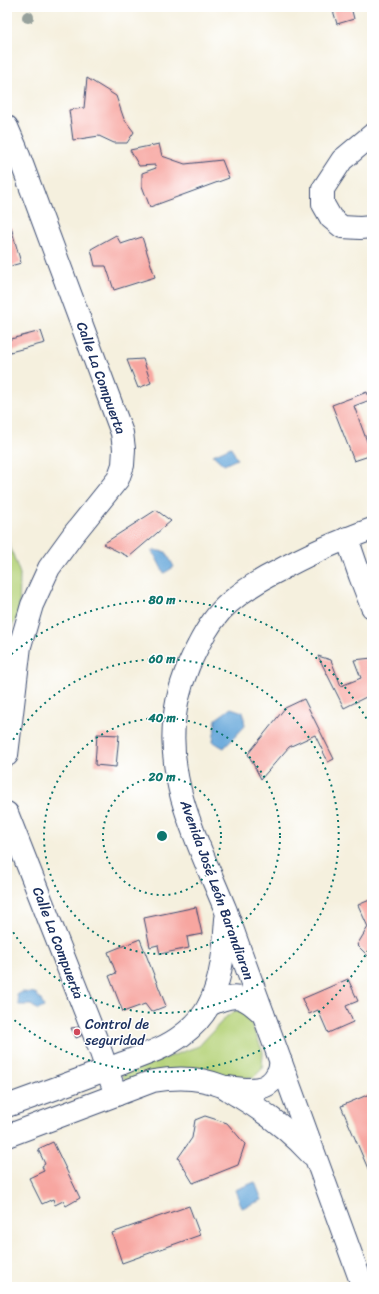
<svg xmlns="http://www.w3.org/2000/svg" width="379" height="1294" viewBox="0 0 379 1294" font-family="Sriracha,sans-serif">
<rect width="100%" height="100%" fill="#fff"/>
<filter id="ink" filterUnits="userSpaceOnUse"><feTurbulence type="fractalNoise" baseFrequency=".025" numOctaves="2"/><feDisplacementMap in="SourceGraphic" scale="8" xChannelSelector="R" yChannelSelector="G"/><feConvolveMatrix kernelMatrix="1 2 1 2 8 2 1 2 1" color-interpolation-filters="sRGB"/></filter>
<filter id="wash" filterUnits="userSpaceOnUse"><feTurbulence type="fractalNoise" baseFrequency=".012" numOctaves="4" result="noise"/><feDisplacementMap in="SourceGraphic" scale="16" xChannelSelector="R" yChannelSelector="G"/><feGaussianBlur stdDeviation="0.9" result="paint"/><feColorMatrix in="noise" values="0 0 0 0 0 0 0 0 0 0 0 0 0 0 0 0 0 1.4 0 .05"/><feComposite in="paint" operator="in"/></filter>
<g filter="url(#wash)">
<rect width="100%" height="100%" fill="#f5f0de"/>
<!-- green -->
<g fill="#b6d37a" stroke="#68816c">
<path d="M7,538L20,574L19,616L7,633Z"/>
<path d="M245,1010L254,1030L263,1052L262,1069L254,1077L127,1083L121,1074L199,1046L226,1017L235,1011Z"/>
</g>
<!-- water -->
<g fill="#67a8da" stroke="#416c9c">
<path d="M231,447L237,459L224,465L213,455Z"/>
<path d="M152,550L166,552L174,567L164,573Z"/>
<path d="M231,708L243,712L245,726L224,748L213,742L216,719Z"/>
<path d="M22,992L35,993L41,1000L44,1007L38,1010L31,1005H19L17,995Z"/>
<path d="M255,1182L262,1200L242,1208L235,1190Z"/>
</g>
<g id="blocks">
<!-- building -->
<g fill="#f7a6a0">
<path d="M332,7H351L354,19L337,24Z"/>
<path d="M87,78L116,96L124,119L134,132L127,143H114L99,136L73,140L69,110L84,108Z"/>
<path d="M159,144L162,156L185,164L222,160L229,178L150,207L142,186V173L156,168L155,165L139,166L130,150Z"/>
<path d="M11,227L21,263L7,267V228Z"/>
<path d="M116,235L121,244L142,237L155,277L114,290L106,266H95L91,249Z"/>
<path d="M41,331L45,343L10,352L7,340Z"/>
<path d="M143,359L151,383L138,388L127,360Z"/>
<path d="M367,392L370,400L354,406L372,455L354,461L332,405Z"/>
<path d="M156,510L171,521L129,557L103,544Z"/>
<path d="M318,656L331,660L341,686L361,678L354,660L372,658V694L344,708Z"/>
<path d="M304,699L334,759L328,762L315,735L289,747L261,779L248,754L285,708Z"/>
<path d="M97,734L119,735L116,767L95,765Z"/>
<path d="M372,899V952L369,957L357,945L368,927L358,905Z"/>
<path d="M196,907L202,934L187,937L189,948L160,954L158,945L150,947L144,918Z"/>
<path d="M140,939L166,1006L151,1012L145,1004L123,1012L109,976L116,973L108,952Z"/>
<path d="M348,979L358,1001L346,1006L353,1022L328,1033L318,1010L309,1014L302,999Z"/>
<path d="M80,1027L81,1036L76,1038L71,1028Z"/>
<path d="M372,1093V1170L369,1171L341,1106Z"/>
<path d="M205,1116L227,1123L245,1144L238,1165L193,1183L178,1158L192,1138L195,1120Z"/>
<path d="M53,1142L80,1198L66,1206L63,1201L55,1205L53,1199L42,1204L29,1178L44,1171L42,1166L45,1164L38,1149Z"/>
<path d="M189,1206L200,1235L122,1263L112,1233Z"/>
</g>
</g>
</g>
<g filter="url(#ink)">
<use href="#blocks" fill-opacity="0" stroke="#3c4c71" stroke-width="1"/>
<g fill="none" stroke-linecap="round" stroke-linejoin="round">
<!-- street casing -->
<g stroke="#3c4c71" stroke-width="24">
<g id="street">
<path d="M7,127L16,148L122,433L124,449L123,465L118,479L73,535L49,568L32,605L20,646L7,755"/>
<path d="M372,135L342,160L323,189V204L331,218L342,227L360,228L372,227"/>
<path d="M347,538L360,576L372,607"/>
<path d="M7,813L98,1044L116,1095"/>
</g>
</g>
<!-- secondary casing -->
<g stroke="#3c4c71" stroke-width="24">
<g id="secondary">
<path d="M209,1005C235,993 242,994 263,1014"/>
<path d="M227,1087C245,1089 267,1094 277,1074C279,1071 280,1066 281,1062"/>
<path d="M7,1106C46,1092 85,1078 123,1063C143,1055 164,1049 181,1036C192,1028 203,1017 209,1005C222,979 224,948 226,919"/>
<path d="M7,1136L153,1081C176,1077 200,1077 222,1086C228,1089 234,1094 240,1097C268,1114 289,1130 311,1154"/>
<path d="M363,1287C323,1176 281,1065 241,953C236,939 231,925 226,911C211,874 193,837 182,798C167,743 171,696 198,646C206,630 215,615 229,603C244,590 260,580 278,571C308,554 339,541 372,529"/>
</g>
</g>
<!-- street -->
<use href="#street" stroke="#fff" stroke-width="22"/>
<!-- secondary -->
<use href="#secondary" stroke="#fff" stroke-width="22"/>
</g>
<!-- trees -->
<circle fill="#97a19c" cx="28" cy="17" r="6"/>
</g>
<!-- distance rings -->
<g fill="none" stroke="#0f766e" stroke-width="2" stroke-dasharray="2 4">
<circle cx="162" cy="836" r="59"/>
<circle cx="162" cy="836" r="118"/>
<path d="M7 750A177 177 0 1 1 7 922"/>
<path d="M371 945A236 236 0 0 1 7 1014M7 658A236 236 0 0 1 371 727"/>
</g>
<!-- markers -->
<circle fill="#d1495b" stroke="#fff" stroke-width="1.5" cx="77" cy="1032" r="4"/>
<g text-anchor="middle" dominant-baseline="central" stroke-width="3" stroke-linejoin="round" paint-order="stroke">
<!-- street labels -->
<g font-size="14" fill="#1b2f5e" stroke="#fff">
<text transform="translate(101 378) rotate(70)">Calle La Compuerta</text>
<text transform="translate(217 890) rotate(70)">Avenida José León Barandiaran</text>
<text transform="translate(58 943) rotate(69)">Calle La Compuerta</text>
</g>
<!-- poi labels -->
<g font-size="14" fill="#1b2f5e" stroke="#fff" text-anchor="start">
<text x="85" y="1024">Control de<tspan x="85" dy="16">seguridad</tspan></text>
</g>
</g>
<circle cx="162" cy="836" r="6" fill="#0f766e" stroke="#fff" stroke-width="2"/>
<g font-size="12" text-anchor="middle" font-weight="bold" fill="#0f766e" stroke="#fff" stroke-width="3" stroke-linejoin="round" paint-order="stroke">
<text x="162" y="604">80 m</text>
<text x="162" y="663">60 m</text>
<text x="162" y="722">40 m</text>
<text x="162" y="781">20 m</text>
</g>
<!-- margin -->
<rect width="379" height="1294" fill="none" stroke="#fff" stroke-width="24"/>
</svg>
